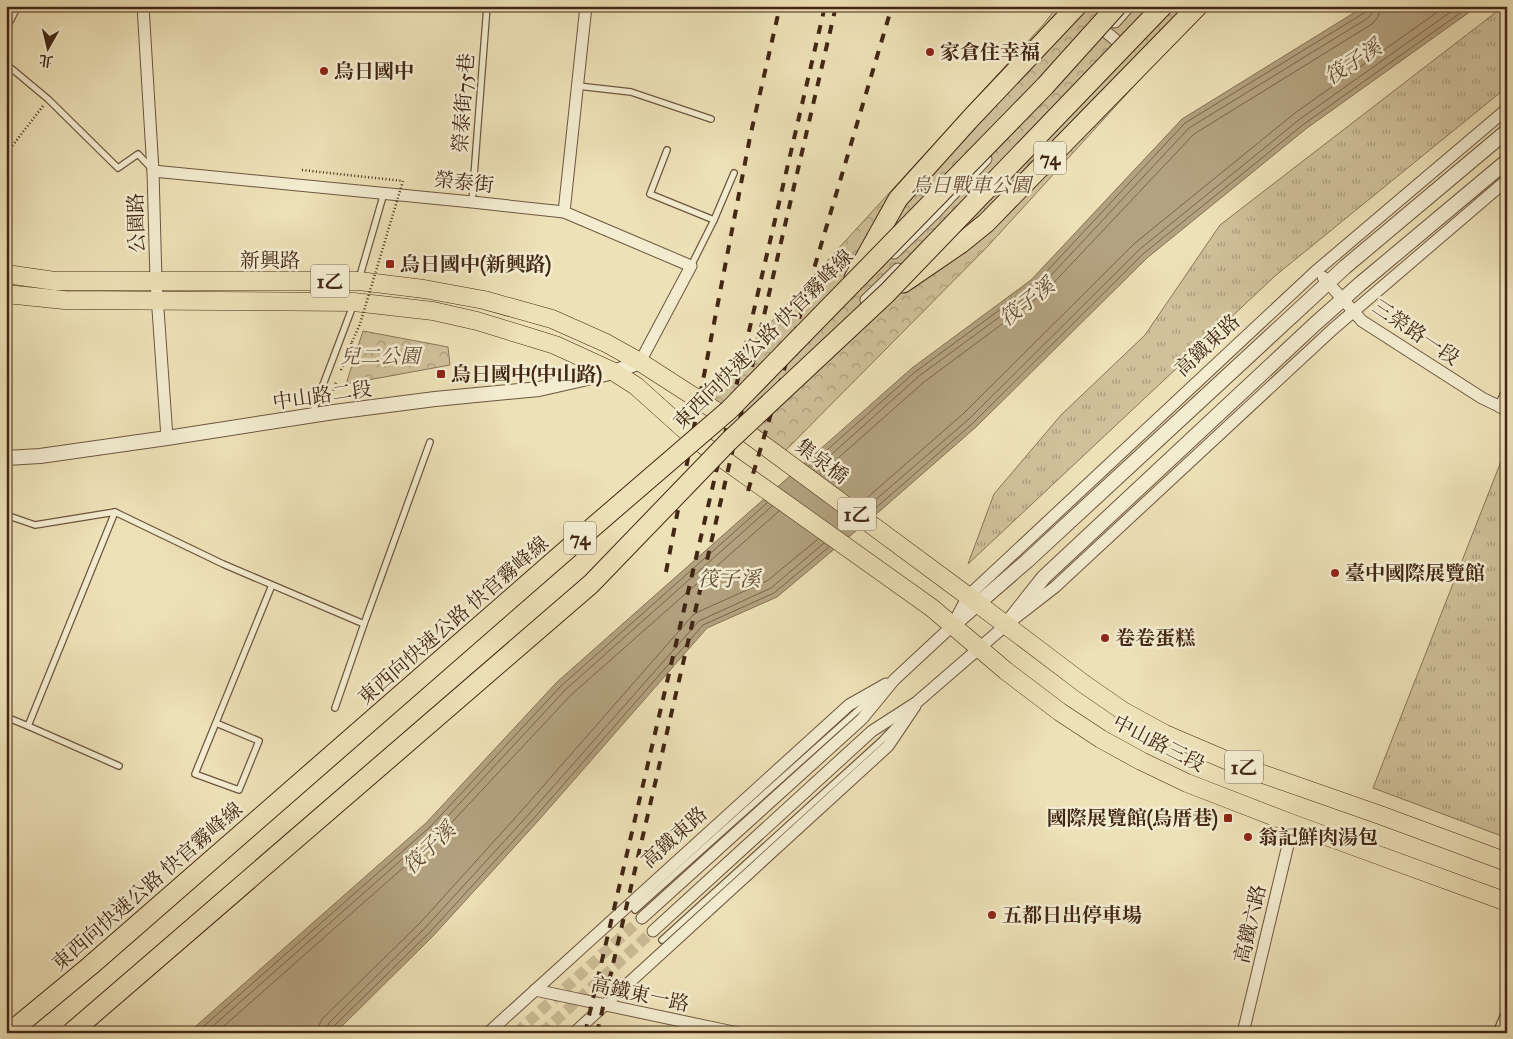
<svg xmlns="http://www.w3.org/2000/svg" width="1513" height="1039" viewBox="0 0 1513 1039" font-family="'IM FELL Great Primer','Noto Serif TC',serif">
<defs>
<pattern id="grass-tufts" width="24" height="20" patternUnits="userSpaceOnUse" patternTransform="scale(1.25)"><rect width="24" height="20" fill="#d0c19b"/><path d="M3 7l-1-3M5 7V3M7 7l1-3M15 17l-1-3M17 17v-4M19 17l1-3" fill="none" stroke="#aa9d7d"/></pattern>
<pattern id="park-crowns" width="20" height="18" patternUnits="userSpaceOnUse" patternTransform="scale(1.25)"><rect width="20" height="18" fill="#d0c19b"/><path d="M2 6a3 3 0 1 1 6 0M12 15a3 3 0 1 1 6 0" fill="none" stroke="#aa9d7d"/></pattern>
</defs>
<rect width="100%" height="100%" fill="#ede1b7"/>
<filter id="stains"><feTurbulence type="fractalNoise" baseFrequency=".004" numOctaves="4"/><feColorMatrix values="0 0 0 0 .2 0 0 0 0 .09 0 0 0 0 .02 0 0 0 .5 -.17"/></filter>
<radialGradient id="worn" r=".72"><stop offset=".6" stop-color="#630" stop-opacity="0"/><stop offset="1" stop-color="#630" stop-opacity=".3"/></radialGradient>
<!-- grass -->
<g fill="url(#grass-tufts)" stroke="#897458">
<path d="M1504,6H1507V87L1275,276L968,564L994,494L1061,415L1145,335L1220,225Z"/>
<path d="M1507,446V838L1373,788Z"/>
</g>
<!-- park -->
<g fill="url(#park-crowns)" stroke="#897458">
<path d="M1058,6H1207L988,246L782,454L698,402L1042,26Z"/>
<path d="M363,331L448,347L450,365L346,384Z"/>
</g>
<!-- water -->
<path fill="#b3a280" stroke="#867155" d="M1365,6H1478L1307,128L1147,258L976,427L881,510L777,597L707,628L538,821L433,936L335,1033H188L426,823L557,682L912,368L1031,280L1182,119Z"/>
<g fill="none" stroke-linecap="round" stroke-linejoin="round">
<!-- shore -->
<g stroke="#7a644a" stroke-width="1">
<path d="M809,466L915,372L1035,284L1185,123L1364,13L1367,6"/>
<path d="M814,470L919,376L1039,288L1189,128L1368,18L1372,13L1373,6"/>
<path d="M820,474L924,382L1044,293L1194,134L1372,24L1378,17L1381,6"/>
<path d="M860,504L964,413L1135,243L1295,113L1446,6"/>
<path d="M866,508L969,419L1140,249L1300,119L1459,6"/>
<path d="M871,512L973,423L1143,254L1304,124L1470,6"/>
<path d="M196,1033L430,827L561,686L767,503"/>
<path d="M205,1033L434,831L565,690L772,506"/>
<path d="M216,1033L439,836L571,695L779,511"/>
<path d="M318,1033L319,1025L323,1018L420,923L524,808L693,615L700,611L767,581L818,539"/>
<path d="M325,1033L329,1023L425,928L530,813L699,621L771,588L824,543"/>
<path d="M332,1033L333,1027L430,932L535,817L703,625L774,593L829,547"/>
</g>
<!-- minor-tunnel -->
<g stroke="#cbbc97" stroke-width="11" stroke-dasharray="11 5.5" stroke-linecap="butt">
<path d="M516,1033L642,918"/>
<path d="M542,1033L653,931"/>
</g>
<!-- service casing -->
<g stroke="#6d563e" stroke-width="8">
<g id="service">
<path d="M6,29L18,6"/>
<path d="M6,64L48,99L118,168L138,154L152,169"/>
<path d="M578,86L631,92L711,119"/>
<path d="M667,150L650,194L714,220"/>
<path d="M472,202L487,6"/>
<path d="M691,266L714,220L734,173"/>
<path d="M359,279L384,193"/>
<path d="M312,414L354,303"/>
<path d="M115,512L28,726L119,766"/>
<path d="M6,515L35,525L115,512L223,564L364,624L430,442"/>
<path d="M335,708L364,624"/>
<path d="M6,717L28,726"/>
<path d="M216,723L259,741L239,790L195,774L272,585"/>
<path d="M635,910L875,695"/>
<path d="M662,940L882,740L899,722"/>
<path d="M1496,1033L1507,1007"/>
</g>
</g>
<!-- minor casing -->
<g stroke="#6d563e" stroke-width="13">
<g id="minor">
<path d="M143,6L153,171L156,281L167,438"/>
<path d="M1115,22L1129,6"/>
<path d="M1106,32L1118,42"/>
<path d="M153,171L472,202L564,212L586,6"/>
<path d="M564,212L691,266L640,362"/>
<path d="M894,253L936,212L986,159"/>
<path d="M1323,277L1362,321L1482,398L1507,410"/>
<path d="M866,300L898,269"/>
<path d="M1500,407L1507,393"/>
<path d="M642,918L862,719L894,680L952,626L968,596L1316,271L1507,109"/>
<path d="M653,931L872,731L917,702L1006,625L1055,587L1333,329L1507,180"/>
<path d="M535,990L738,1033"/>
<path d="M488,1033L849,705L886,684"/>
<path d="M574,1033L888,746L915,706"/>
<path d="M1243,1033L1293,824"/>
</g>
</g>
<!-- tertiary casing -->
<g stroke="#6d563e" stroke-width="16">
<g id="tertiary">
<path d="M6,458L40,456L167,438L334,412L435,399L539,389L614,372L640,362"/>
<path d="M1006,625L1044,577L1315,324L1360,284L1507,161"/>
<path d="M952,626L1027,561L1345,267L1507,131"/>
</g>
</g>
<!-- primary casing -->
<g stroke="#422715" stroke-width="19">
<g id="primary">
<path d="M6,274L55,281H359L424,289L484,300L552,319L606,343L640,362L727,418L961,591L1084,684L1123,711L1165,734L1240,766L1380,815L1507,862"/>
<path d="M6,294L64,300L354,302L433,311L477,321L555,345L614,372L636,386L695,439L932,608L1006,671L1060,712L1101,739L1141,761L1187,783L1293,824L1507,902"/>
</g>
</g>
<!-- trunk casing -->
<g stroke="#422715" stroke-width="21">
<g id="trunk">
<path d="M854,278L898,199L971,118L1077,6"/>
<path d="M903,283L960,244L986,223L1198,6"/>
</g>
</g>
<!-- path -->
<g stroke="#422715" stroke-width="2.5" stroke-dasharray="1 2.5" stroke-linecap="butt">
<path d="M6,154L43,106"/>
<path d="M302,170L403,181"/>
<path d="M341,370L352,342"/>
<path d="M331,397L336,382"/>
</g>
<!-- service -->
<use href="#service" stroke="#f3ecd0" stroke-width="5.5"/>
<!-- minor -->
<use href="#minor" stroke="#f3ecd0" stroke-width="11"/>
<!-- tertiary -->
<use href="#tertiary" stroke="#f3ecd0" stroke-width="14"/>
<!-- primary -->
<use href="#primary" stroke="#ede1b7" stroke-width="18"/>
<!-- trunk -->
<use href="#trunk" stroke="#ede1b7" stroke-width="19"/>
<!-- rail -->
<g stroke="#422715" stroke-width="4" stroke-dasharray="9 9" stroke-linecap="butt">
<path d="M748,491L892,6"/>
<path d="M666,572L750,137L780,6"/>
<path d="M585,1033L825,6"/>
<path d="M597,1033L836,6"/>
</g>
<!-- trunk-bridge casing -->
<g stroke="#422715" stroke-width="21" stroke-linecap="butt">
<g id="trunk-bridge">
<path d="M9,1033L90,966L578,540L729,410L1045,86L1117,6"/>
<path d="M71,1033L591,584L729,441L887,293L1163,6"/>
</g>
</g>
<!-- path-bridge -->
<path stroke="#422715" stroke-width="2.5" stroke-dasharray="1 2.5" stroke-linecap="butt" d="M352,342L360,324L403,181"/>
<!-- trunk-bridge -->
<use href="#trunk-bridge" stroke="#ede1b7" stroke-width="19"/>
</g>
<!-- markers -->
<g fill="#8f2418" stroke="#f3ecd0" stroke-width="2">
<circle cx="930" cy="52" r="5"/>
<circle cx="324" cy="71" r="5"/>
<rect x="385" y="259" width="10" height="10" rx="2.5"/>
<rect x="436" y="369" width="10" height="10" rx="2.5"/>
<circle cx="1335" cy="573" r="5"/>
<circle cx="1105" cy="638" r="5"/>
<rect x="1223" y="813" width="10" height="10" rx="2.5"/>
<circle cx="1248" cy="837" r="5"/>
<circle cx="992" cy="915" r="5"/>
</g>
<g text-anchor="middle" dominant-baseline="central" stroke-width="5" stroke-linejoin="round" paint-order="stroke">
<!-- shield labels -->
<g fill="#f3ecd0" stroke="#77624d" stroke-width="1">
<rect x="1034" y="141.5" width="32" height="33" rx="4"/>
<rect x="311" y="264.5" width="38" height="33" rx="4"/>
<rect x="838" y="497.5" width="38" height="33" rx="4"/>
<rect x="564" y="521.5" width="32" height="33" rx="4"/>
<rect x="1225" y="750.5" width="38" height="33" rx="4"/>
</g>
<g font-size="19" font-weight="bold" fill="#422715">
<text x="1050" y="158">74</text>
<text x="330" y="281">1乙</text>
<text x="857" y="514">1乙</text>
<text x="580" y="538">74</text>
<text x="1244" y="767">1乙</text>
</g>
<!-- poi labels -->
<g font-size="20" font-weight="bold" fill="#422715" stroke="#f3ecd0" text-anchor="start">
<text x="940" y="52">家倉住幸福</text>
<text x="334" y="71">烏日國中</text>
<text x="400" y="264">烏日國中(新興路)</text>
<text x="451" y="374">烏日國中(中山路)</text>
<text x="1345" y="573">臺中國際展覽館</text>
<text x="1115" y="638">卷卷蛋糕</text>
<text x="1218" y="818" text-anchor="end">國際展覽館(烏厝巷)</text>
<text x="1258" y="837">翁記鮮肉湯包</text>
<text x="1002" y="915">五都日出停車場</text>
</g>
<!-- street labels -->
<g font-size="20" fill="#422715" stroke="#f3ecd0">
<text transform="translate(463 103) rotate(-86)">榮泰街75巷</text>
<text transform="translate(464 182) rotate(6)">榮泰街</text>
<text transform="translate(136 223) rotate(-92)">公園路</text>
<text x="270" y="260">新興路</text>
<text transform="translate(1416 332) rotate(34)">三榮路一段</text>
<text transform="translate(763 339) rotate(-45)">東西向快速公路 快官霧峰線</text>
<text transform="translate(1207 345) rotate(-43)">高鐵東路</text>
<text transform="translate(322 395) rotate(-8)">中山路二段</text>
<text transform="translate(822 461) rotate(37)">集泉橋</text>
<text transform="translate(453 620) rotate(-41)">東西向快速公路 快官霧峰線</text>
<text transform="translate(1159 743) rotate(27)">中山路三段</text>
<text transform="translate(674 837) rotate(-42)">高鐵東路</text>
<text transform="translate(147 886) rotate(-41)">東西向快速公路 快官霧峰線</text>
<text transform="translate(1250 924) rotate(-77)">高鐵六路</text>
<text transform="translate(640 994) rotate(12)">高鐵東一路</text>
</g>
<!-- park labels -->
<g font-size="20" font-style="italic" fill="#664e36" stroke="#f3ecd0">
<text x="971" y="185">烏日戰車公園</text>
<text x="380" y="356">兒二公園</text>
</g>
<!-- water labels -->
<g font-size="21" font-style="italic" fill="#644c35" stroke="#f3ecd0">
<text transform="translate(1353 62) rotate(-33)">筏子溪</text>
<text transform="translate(1027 302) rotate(-38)">筏子溪</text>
<text x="729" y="579">筏子溪</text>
<text transform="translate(429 848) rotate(-44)">筏子溪</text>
</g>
</g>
<!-- margin -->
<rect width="1513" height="1039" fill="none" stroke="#ede1b7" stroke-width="25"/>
<rect x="8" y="8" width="1498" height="1024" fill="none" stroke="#422715" stroke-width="2.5"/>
<rect x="12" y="12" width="1488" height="1014" fill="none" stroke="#422715"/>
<!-- north arrow -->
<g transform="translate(48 48) rotate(188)" stroke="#f3ecd0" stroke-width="4" paint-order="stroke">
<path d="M0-4L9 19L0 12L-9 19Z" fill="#422715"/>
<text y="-8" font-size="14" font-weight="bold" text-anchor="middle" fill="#422715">北</text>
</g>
<rect width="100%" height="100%" filter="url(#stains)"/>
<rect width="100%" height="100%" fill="url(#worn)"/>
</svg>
